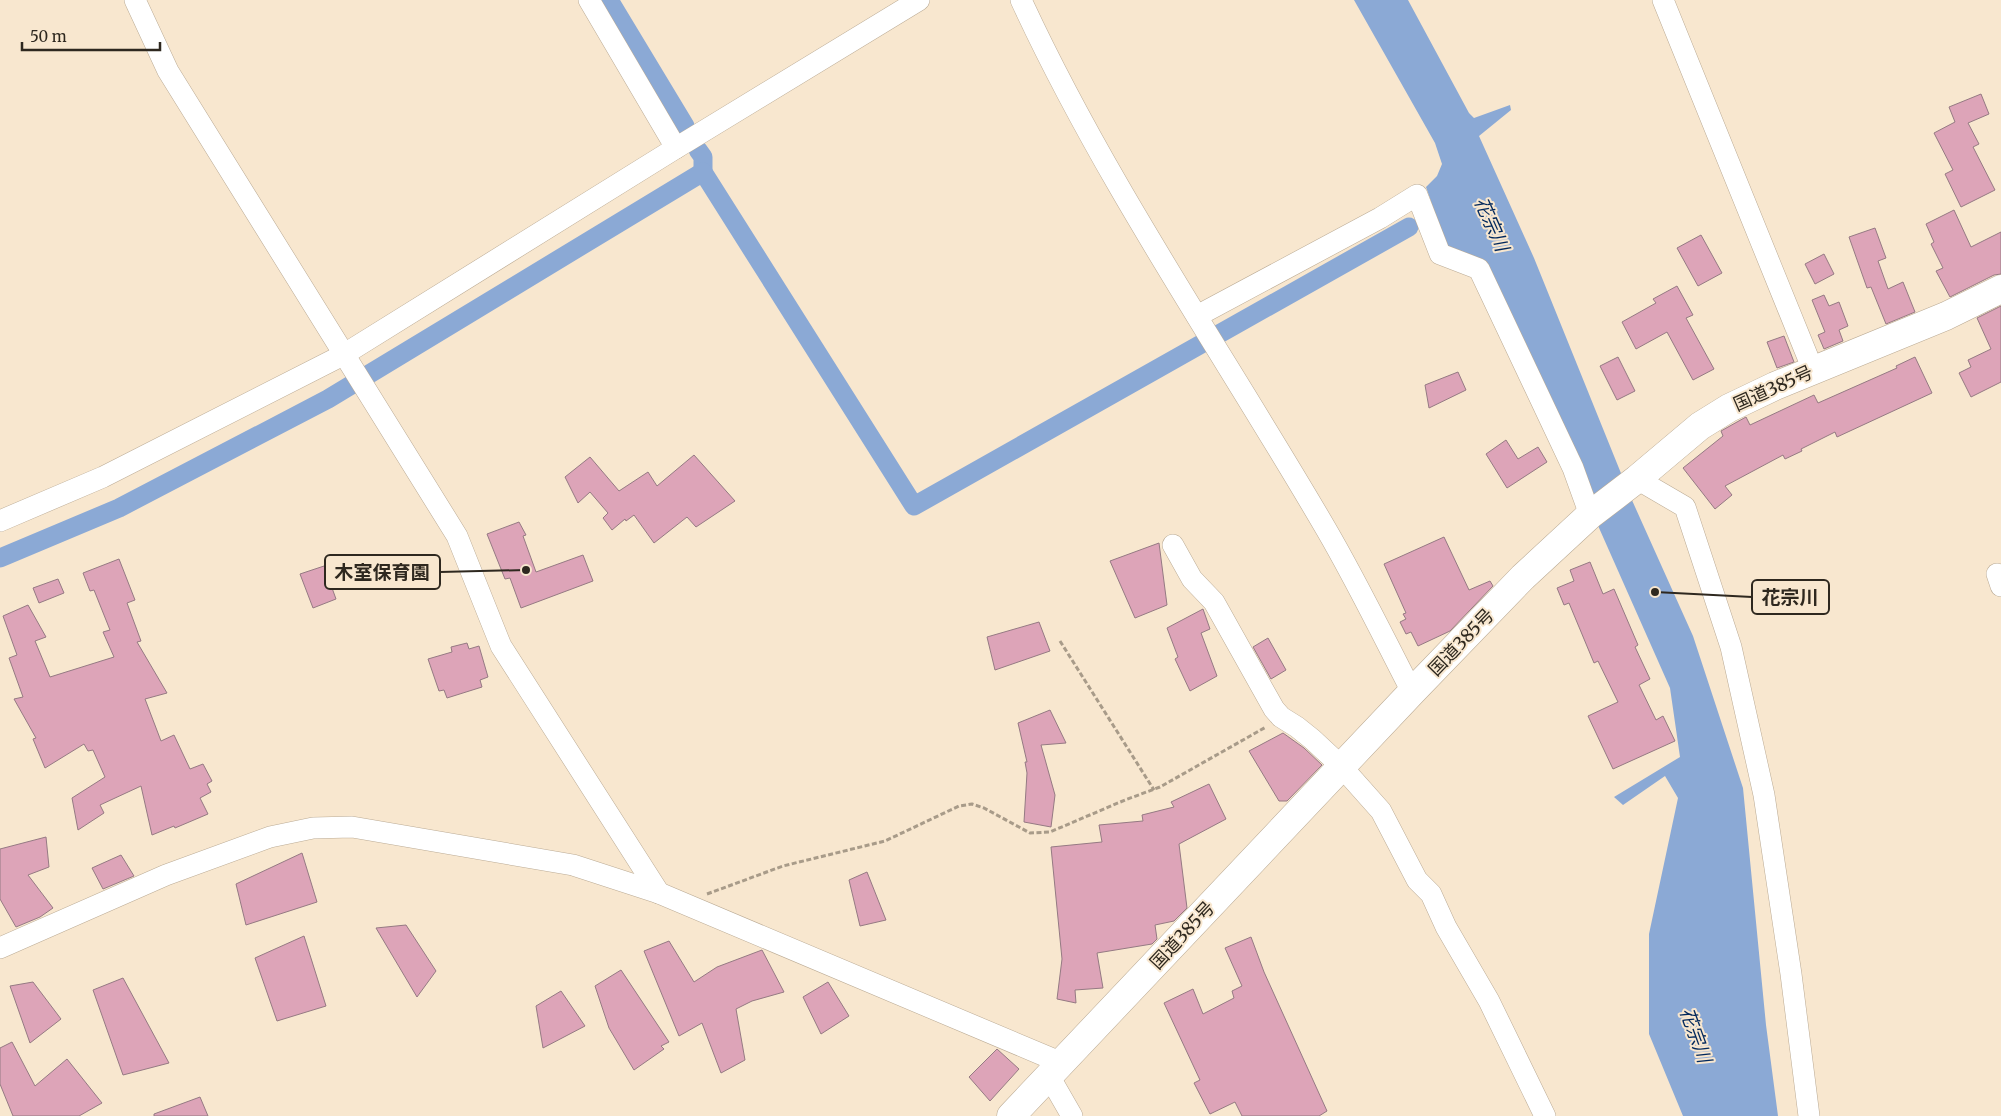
<svg xmlns="http://www.w3.org/2000/svg" width="2001" height="1116" viewBox="0 0 2001 1116" font-family="Merriweather,'Noto Sans JP',serif">
<rect width="100%" height="100%" fill="#f8e7cf"/>
<!-- water -->
<path fill="#8ba9d5" d="M1354,0H1408L1469,113L1474,118L1510,105L1511,110L1479,136L1534,258L1631,498L1693,636L1743,788L1766,1025L1778,1116H1683L1649,1034V934L1678,798L1665,776L1623,805L1614,797L1680,757L1670,688L1482,264L1448,251L1426,187L1437,176L1442,164L1435,143Z"/>
<g fill="none" stroke-linecap="round" stroke-linejoin="round">
<!-- canal -->
<g stroke="#8ba9d5" stroke-width="19">
<path d="M609,0L685,126"/>
<path d="M698,150L703,157V172"/>
<path d="M0,558L119,508L328,399L703,172L914,506L1409,227"/>
</g>
</g>
<!-- building -->
<g fill="#dda4b8" stroke="#957a83">
<path d="M1981,94L1989,114L1968,123L1979,144L1973,147L1995,190L1961,207L1945,174L1953,170L1934,133L1955,122L1949,107Z"/>
<path d="M1954,210L1971,247L2001,232V274L1994,275L1950,297L1936,271L1943,268L1931,244L1934,242L1926,224Z"/>
<path d="M1875,228L1886,258L1878,261L1888,289L1903,282L1915,312L1886,324L1871,287L1867,288L1849,237Z"/>
<path d="M1701,235L1722,273L1698,286L1677,248Z"/>
<path d="M1824,254L1834,274L1815,284L1805,264Z"/>
<path d="M1677,286L1693,315L1686,318L1714,369L1693,380L1667,332L1636,349L1622,322L1656,303L1653,299Z"/>
<path d="M1824,295L1829,306L1839,302L1848,326L1839,330L1843,341L1824,349L1818,335L1825,332L1812,300Z"/>
<path d="M2001,306V382L1971,397L1959,373L1971,367L1968,360L1991,349L1977,318Z"/>
<path d="M1784,336L1794,362L1777,368L1767,342Z"/>
<path d="M1618,357L1635,391L1617,400L1600,366Z"/>
<path d="M1915,357L1932,393L1837,437L1835,432L1801,449L1802,451L1785,459L1783,455L1725,486L1732,495L1715,509L1683,468L1723,436L1721,431L1737,422L1746,417L1750,425L1814,395L1818,403L1897,368L1896,366Z"/>
<path d="M1458,372L1466,390L1429,408L1425,385Z"/>
<path d="M1506,440L1518,459L1538,447L1547,462L1507,488L1486,454Z"/>
<path d="M694,455L735,501L696,527L687,517L654,543L634,515L626,521L625,519L612,530L603,518L608,513L590,492L578,503L565,477L590,457L619,491L648,472L657,486Z"/>
<path d="M519,522L526,535L523,536L536,572L583,555L593,581L521,608L510,578L505,579L487,534Z"/>
<path d="M1444,537L1469,590L1490,581L1493,586L1450,631L1418,646L1411,632L1406,634L1400,622L1406,619L1403,614L1406,613L1384,564Z"/>
<path d="M1159,543L1167,605L1135,618L1110,561Z"/>
<path d="M119,559L135,600L127,603L141,641L137,642L167,693L145,699L161,741L174,735L190,769L203,764L212,781L207,784L211,792L200,798L208,814L175,828L174,826L152,835L141,786L100,805L104,813L78,830L72,798L105,777L93,750L88,751L84,744L45,768L33,739L36,738L14,699L23,697L9,658L17,655L3,616L28,605L46,637L35,641L50,677L114,657L103,632L110,630L94,590L90,591L83,573Z"/>
<path d="M1590,562L1603,594L1614,589L1638,645L1635,647L1650,679L1639,685L1656,720L1663,716L1675,741L1613,769L1588,716L1618,702L1598,661L1594,663L1569,603L1564,605L1557,588L1574,581L1570,570Z"/>
<path d="M324,566L336,599L313,608L300,574Z"/>
<path d="M58,579L64,593L39,603L33,588Z"/>
<path d="M1203,609L1210,629L1201,633L1217,676L1190,691L1175,659L1178,657L1167,628Z"/>
<path d="M1039,622L1050,651L995,670L987,637Z"/>
<path d="M1268,638L1286,670L1271,679L1253,647Z"/>
<path d="M467,643L469,649L479,646L488,677L480,680L482,687L447,698L444,690L439,691L428,659L452,652L451,647Z"/>
<path d="M1050,710L1066,743L1041,745L1055,795L1051,827L1024,822L1027,773L1025,762H1027L1018,723Z"/>
<path d="M1283,733L1304,748L1322,765L1287,801H1279L1249,751Z"/>
<path d="M1209,784L1226,819L1179,844L1187,908L1174,921L1155,925L1157,939L1152,944L1097,953L1103,988L1075,990L1076,1003L1057,999L1062,959L1051,847L1102,842L1099,825L1143,821L1142,815L1174,807L1171,802Z"/>
<path d="M46,837L49,867L28,875L53,908L40,917L16,927L0,899V849Z"/>
<path d="M302,853L317,902L246,925L236,884Z"/>
<path d="M121,855L134,876L103,889L92,868Z"/>
<path d="M867,872L886,920L860,926L849,880Z"/>
<path d="M406,925L436,971L417,997L376,928Z"/>
<path d="M304,936L326,1006L277,1021L255,958Z"/>
<path d="M1251,937L1264,972L1327,1111L1319,1116H1242L1235,1102L1210,1114L1194,1083L1200,1080L1164,1003L1193,989L1203,1014L1234,998L1232,991L1242,986L1225,948Z"/>
<path d="M669,941L694,982L717,967L762,950L784,992L752,1001L736,1009L745,1060L721,1073L702,1023L679,1036L644,951Z"/>
<path d="M621,970L669,1042L661,1046L664,1049L634,1070L609,1028L595,986Z"/>
<path d="M123,978L169,1063L123,1075L93,990Z"/>
<path d="M33,982L61,1019L30,1043L10,986Z"/>
<path d="M828,982L849,1016L821,1034L803,997Z"/>
<path d="M561,991L585,1026L543,1048L536,1006Z"/>
<path d="M12,1042L35,1086L67,1059L102,1103L79,1116H13L0,1084V1048Z"/>
<path d="M997,1049L1019,1069L990,1101L969,1077Z"/>
<path d="M200,1097L208,1116H154V1114Z"/>
</g>
<g fill="none" stroke-linecap="round" stroke-linejoin="round">
<!-- minor casing -->
<g stroke="#bbab95" stroke-width="22">
<g id="minor">
<path d="M135,0L168,71L457,536L501,646L659,893"/>
<path d="M589,0L676,148"/>
<path d="M1021,0C1106,184 1224,354 1326,529C1357,582 1384,638 1412,692"/>
<path d="M1663,0L1813,370"/>
<path d="M1197,316L1380,218L1417,195L1440,254L1479,269L1573,468L1590,515"/>
<path d="M1637,479L1685,507L1731,647L1764,795L1791,974L1809,1116"/>
<path d="M0,521L103,477L343,355L676,148L919,0"/>
<path d="M1173,545L1192,579L1214,602L1274,709L1281,717L1297,727L1312,739L1341,766L1381,811L1417,880L1431,894L1446,927L1489,1001L1545,1116"/>
<path d="M1997,574L2001,586"/>
<path d="M0,948L166,875L270,837L313,828L352,827L573,865L659,893L1062,1063"/>
<path d="M1049,1076L1072,1116"/>
</g>
</g>
<!-- highway casing -->
<g stroke="#bbab95" stroke-width="29">
<path id="highway" d="M1011,1116L1412,692L1523,577L1590,515L1637,479L1700,426L1729,408L1775,386L1946,316L2001,289"/>
</g>
<!-- path -->
<g stroke="#a89b89" stroke-width="3" stroke-dasharray="5 2.5" stroke-linecap="butt">
<path d="M1060,641L1154,790"/>
<path d="M707,894L783,866L885,841L959,806L972,804L984,808L1030,833L1050,832L1125,800L1160,787L1266,727"/>
</g>
<!-- minor -->
<use href="#minor" stroke="#fff" stroke-width="21"/>
<!-- highway -->
<use href="#highway" stroke="#fff" stroke-width="28"/>
</g>
<g text-anchor="middle" dominant-baseline="central" stroke-width="4" stroke-linejoin="round" paint-order="stroke">
<!-- street labels -->
<g font-size="18" fill="#2e281f" stroke="#f8e7cf">
<text transform="translate(1773 388) rotate(-24)">国道385号</text>
<text transform="translate(1461 642) rotate(-46)">国道385号</text>
<text transform="translate(1182 935) rotate(-47)">国道385号</text>
</g>
<!-- water labels -->
<g font-size="19" font-style="italic" fill="#02285c" stroke="#f8e7cf">
<text transform="translate(1492 224) rotate(66)">花宗川</text>
<text transform="translate(1696 1035) rotate(70)">花宗川</text>
</g>
</g>
<!-- callouts -->
<path fill="none" stroke="#2e281f" stroke-width="2" d="M526 570L440 572M1655 592L1752 597"/>
<g fill="#2e281f" stroke="#f8e7cf" stroke-width="2">
<circle cx="526" cy="570" r="5"/>
<circle cx="1655" cy="592" r="5"/>
</g>
<g fill="#f8e7cf" stroke="#2e281f" stroke-width="2">
<rect x="325" y="555" width="115" height="34" rx="5"/>
<rect x="1752" y="580" width="77" height="34" rx="5"/>
</g>
<g font-size="19" text-anchor="middle" font-weight="bold" fill="#2e281f">
<text x="382" y="579">木室保育園</text>
<text x="1790" y="604">花宗川</text>
</g>
<!-- scale -->
<path d="M22 42v8h138v-8" fill="none" stroke="#2e281f" stroke-width="2.5"/>
<text x="30" y="42" font-size="15" fill="#2e281f" stroke="#f8e7cf" stroke-width="4" paint-order="stroke">50 m</text>
</svg>
